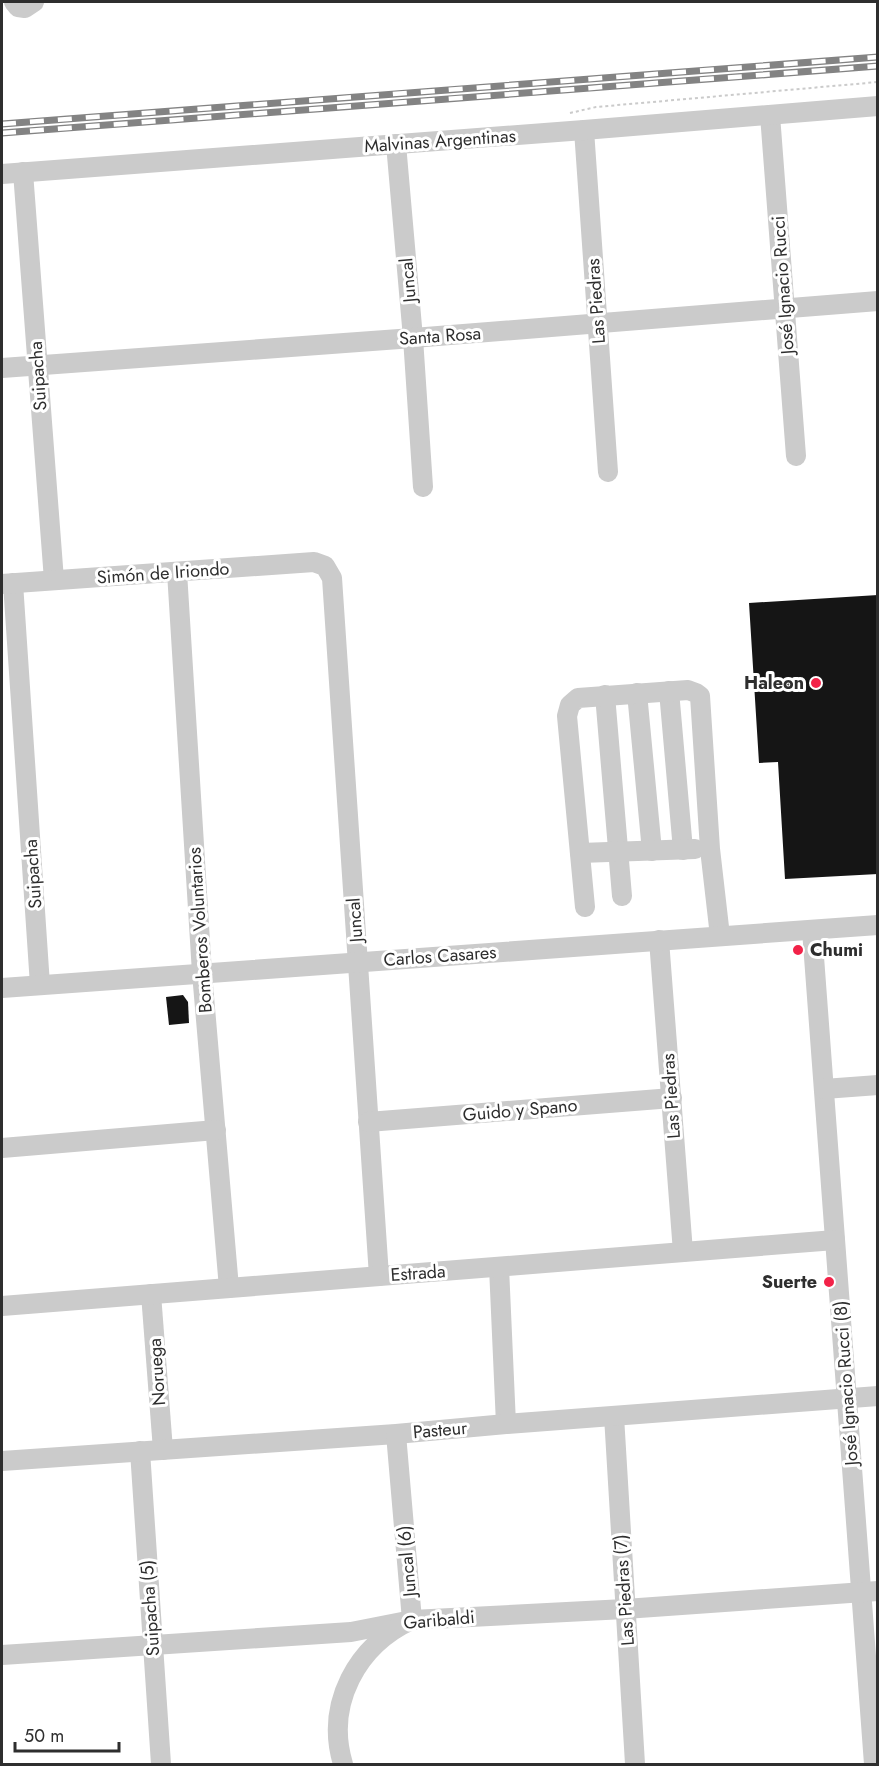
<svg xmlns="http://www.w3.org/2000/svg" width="879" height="1766" viewBox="0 0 879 1766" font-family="Jost,sans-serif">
<rect width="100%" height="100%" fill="#fff"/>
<!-- building -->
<g fill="#151515">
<path d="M878,595V874L785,879L778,762L759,763L749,603Z"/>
<path d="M183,995L188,1002L189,1023L169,1025L166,997Z"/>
</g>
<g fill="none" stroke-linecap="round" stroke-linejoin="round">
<!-- path -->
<path stroke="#cbcbcb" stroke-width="2" stroke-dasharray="3 3" stroke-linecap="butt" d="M570,113L596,107L878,82"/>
<!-- minor -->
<g stroke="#cbcbcb" stroke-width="20">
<path d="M14,2L18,7L25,8L34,2"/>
<path d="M770,115L796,456"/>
<path d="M584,130L608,472"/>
<path d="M396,144L413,338L423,487"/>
<path d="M23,172L54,580"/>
<path d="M2,174L584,130L878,106"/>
<path d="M2,368L413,338L878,301"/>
<path d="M177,572L202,973L229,1288"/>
<path d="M13,583L40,985"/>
<path d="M2,584L314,562L325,566L332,578L379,1276"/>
<path d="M669,691L683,850"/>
<path d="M637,693L652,851"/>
<path d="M605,695L622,896"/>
<path d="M580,853L695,849"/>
<path d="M585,907L567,716L570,705L578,698L688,690L696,693L700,696L710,849L720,936"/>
<path d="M812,930L874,1764"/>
<path d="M659,940L683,1252"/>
<path d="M2,988L878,925"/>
<path d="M824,1089L878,1085"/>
<path d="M368,1122L672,1098"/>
<path d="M2,1148L216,1130"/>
<path d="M499,1267L506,1424"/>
<path d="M151,1294L163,1450"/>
<path d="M2,1306L835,1240"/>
<path d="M614,1416L635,1764"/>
<path d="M140,1451L161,1764"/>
<path d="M2,1461L396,1434L506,1424L878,1396"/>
<path d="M2,1655L351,1632L412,1620L625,1609L878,1591"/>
<path d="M343,1764C325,1704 357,1645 412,1620L396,1434"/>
</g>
<!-- rail casing -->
<g stroke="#838383" stroke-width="7">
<g id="rail">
<path d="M2,124L878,57"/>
<path d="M2,133L878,66"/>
</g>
</g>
<!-- rail -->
<use href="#rail" stroke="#fff" stroke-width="4.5" stroke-dasharray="14" stroke-linecap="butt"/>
</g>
<!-- markers -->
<g fill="#f22248" stroke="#fff" stroke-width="2">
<circle cx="816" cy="683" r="6"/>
<circle cx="798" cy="950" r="6"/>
<circle cx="829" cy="1282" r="6"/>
</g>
<g text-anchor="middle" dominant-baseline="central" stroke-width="6" stroke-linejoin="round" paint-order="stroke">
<!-- street labels -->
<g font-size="18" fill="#2e2e2e" stroke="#fff">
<text transform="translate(440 141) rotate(-4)">Malvinas Argentinas</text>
<text transform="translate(408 280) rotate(-95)">Juncal</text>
<text transform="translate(783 285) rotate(-94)">José Ignacio Rucci</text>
<text transform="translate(596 301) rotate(-94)">Las Piedras</text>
<text transform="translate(440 336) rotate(-4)">Santa Rosa</text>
<text transform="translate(38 376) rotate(-94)">Suipacha</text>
<text transform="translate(163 573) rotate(-4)">Simón de Iriondo</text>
<text transform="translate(33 874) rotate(-94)">Suipacha</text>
<text transform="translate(355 920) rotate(-94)">Juncal</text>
<text transform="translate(200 930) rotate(-94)">Bomberos Voluntarios</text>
<text transform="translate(440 956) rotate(-4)">Carlos Casares</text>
<text transform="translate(671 1096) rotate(-94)">Las Piedras</text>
<text transform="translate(520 1110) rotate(-5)">Guido y Spano</text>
<text transform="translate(418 1273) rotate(-4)">Estrada</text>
<text transform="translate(157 1372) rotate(-94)">Noruega</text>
<text transform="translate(846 1383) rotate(-94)">José Ignacio Rucci (8)</text>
<text transform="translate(440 1430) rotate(-5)">Pasteur</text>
<text transform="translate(407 1561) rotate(-95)">Juncal (6)</text>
<text transform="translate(624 1590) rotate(-94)">Las Piedras (7)</text>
<text transform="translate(150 1608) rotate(-94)">Suipacha (5)</text>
<text transform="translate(439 1620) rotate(-5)">Garibaldi</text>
</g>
<!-- poi labels -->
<g font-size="18" font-weight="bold" fill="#2e2e2e" stroke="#fff" text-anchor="end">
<text x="804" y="683">Haleon</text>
<text x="810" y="950" text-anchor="start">Chumi</text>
<text x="817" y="1282">Suerte</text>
</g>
</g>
<!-- border -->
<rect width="879" height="1766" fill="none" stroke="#2e2e2e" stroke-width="6"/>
<!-- scale -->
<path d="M15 1742v9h104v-9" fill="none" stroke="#2e2e2e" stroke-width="3"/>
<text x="24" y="1742" font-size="18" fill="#2e2e2e" stroke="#ffffff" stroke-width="4.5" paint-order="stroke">50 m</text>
</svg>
